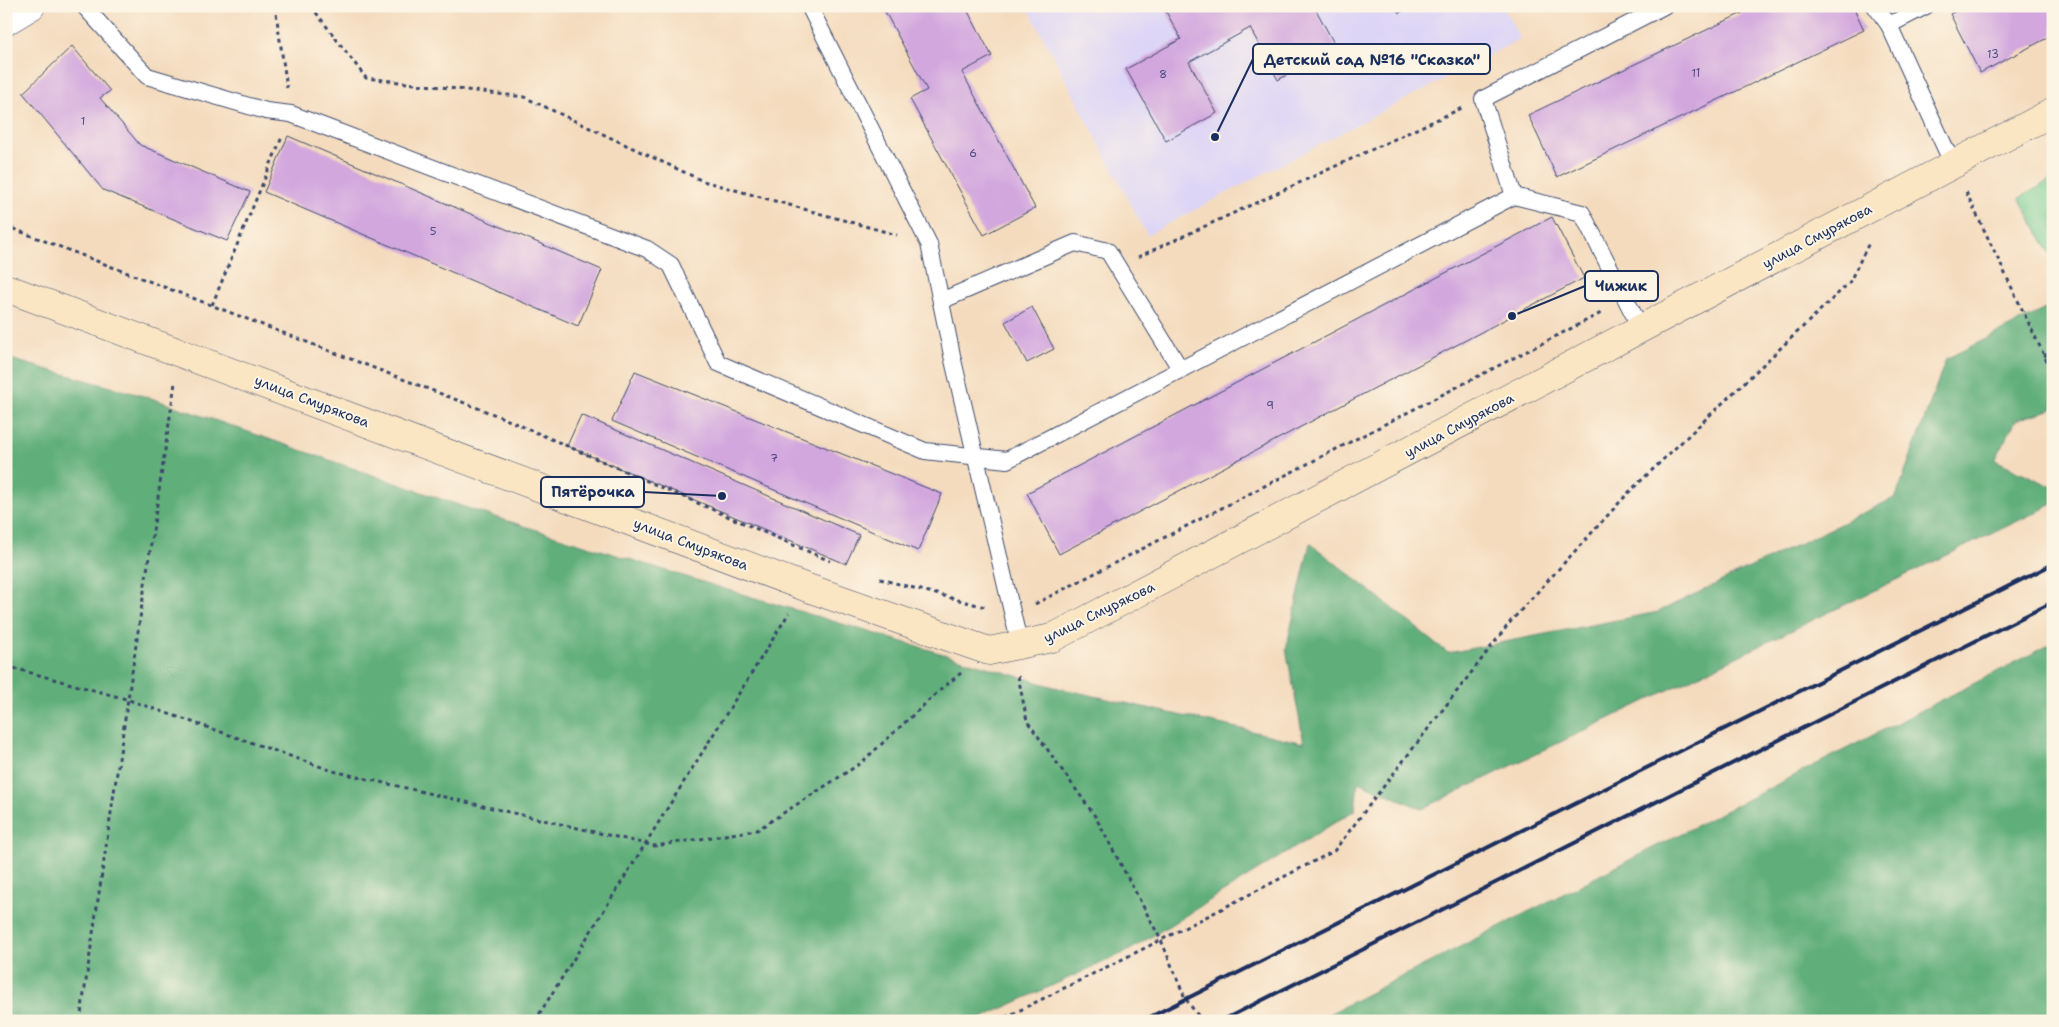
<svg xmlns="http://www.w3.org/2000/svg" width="2059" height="1027" viewBox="0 0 2059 1027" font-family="'Shantell Sans',sans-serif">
<rect width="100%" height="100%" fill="#fcf5e5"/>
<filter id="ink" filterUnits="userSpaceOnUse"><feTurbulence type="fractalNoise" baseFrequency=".02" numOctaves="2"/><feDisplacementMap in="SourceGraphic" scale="10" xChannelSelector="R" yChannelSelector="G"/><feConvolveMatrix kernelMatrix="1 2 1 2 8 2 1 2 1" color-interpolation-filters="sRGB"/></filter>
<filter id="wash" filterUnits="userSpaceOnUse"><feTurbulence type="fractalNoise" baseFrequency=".0096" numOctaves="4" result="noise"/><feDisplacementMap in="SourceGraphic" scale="20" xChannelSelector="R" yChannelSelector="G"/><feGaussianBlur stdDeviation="1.12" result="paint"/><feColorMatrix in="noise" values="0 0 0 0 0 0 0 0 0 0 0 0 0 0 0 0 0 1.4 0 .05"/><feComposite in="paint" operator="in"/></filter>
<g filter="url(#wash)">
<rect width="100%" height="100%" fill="#f4dbbe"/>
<!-- built -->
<path fill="#ddd5f6" d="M1027,6H1503L1520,39L1147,235Z"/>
<!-- green -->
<path fill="#75cb90" stroke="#487d77" d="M2053,179V259L2019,198Z"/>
<!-- forest -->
<g fill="#60af7a" stroke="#3e6f6c">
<path d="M2053,305V409L2016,420L1995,460L2053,487V504L1422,809L1358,782L1355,810L1130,950L975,1021H6V358L151,398L473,510L725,589L1054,687L1304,743L1286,649L1310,543L1448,653L1658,612L1896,497L1946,359Z"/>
<path d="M2053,643V1021H1315Z"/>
</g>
<g id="blocks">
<!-- building -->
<g fill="#d2a7de">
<path d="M882,6H965L992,56L962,72L1035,208L984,235L910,99L927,90Z"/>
<path d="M1163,6H1314L1336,47L1278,80L1250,28L1189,62L1217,113L1166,141L1126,69L1181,39Z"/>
<path d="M1395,6H1413L1399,13Z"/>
<path d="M1757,6H1853L1864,30L1557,177L1528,115Z"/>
<path d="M1965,6H2053V35L1980,73L1950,14Z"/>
<path d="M72,46L110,91L100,98L140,145L250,192L227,241L103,190L23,93Z"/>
<path d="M288,136L602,270L578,326L264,192Z"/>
<path d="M1552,217L1584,278L1059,554L1027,493Z"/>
<path d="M1032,307L1054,349L1027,363L1005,322Z"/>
<path d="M635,371L942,494L918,551L612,421Z"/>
<path d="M581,415L859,535L846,564L567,446Z"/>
</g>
</g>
</g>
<g filter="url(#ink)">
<use href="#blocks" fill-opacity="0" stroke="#3c496c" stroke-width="1"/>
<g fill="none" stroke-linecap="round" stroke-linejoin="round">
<!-- lane casing -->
<g stroke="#3c496c" stroke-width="18">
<g id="lane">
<path d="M84,6L147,76L266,111L291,114L647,249L671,265L718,363L925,451L1007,460L1514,196L1483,99L1664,6"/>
<path d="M809,6L929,244L953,360L1020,646"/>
<path d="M1875,6L1889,25L1926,6"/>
<path d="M1889,25L1953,165"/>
<path d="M1514,196L1582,213L1641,329"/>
<path d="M941,301L1075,243L1108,251L1181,370"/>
</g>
</g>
<!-- street casing -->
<g stroke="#3c496c" stroke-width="29">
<path id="street" d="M6,21L31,6"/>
</g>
<!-- secondary casing -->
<g stroke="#3c496c" stroke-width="29">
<path id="secondary" d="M6,288L805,587L989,651L1052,638L2053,112"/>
</g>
<!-- path -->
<g stroke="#3c496c" stroke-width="3" stroke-dasharray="4 4" stroke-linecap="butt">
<path d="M275,6L287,88"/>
<path d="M311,6L366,78L524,97L703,181L897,235"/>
<path d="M1966,192L2053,374"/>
<path d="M6,226L501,417L830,561"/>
<path d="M1138,257L1462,108"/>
<path d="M212,305L282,137"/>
<path d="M2044,356L2053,352"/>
<path d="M880,579L985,607"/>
<path d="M1035,604L1603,312"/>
<path d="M6,666L126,699L333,771L655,846L757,830L861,763L939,691L961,673"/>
<path d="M1018,676L1027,721L1095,816L1161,940L1185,998L1202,1021"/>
<path d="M80,1021L175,383"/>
<path d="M535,1021L789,613"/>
<path d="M998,1021L1161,940L1334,851L1511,621L1630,491L1849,283L1869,243"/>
</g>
<!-- lane -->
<use href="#lane" stroke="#fff" stroke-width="16"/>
<!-- street -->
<use href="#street" stroke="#fff" stroke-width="28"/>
<!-- secondary -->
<use href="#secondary" stroke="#fbe6c4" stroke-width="28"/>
<!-- rail -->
<g stroke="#1b2f5e" stroke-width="4">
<path d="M1142,1021L2053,564"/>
<path d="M1221,1021L2053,602"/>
</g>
</g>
</g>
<g text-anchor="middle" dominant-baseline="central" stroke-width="4" stroke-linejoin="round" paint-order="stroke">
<!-- number labels -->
<g font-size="11" fill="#494d7e">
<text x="1993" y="54">13</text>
<text x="1696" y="73">11</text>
<text x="1163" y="74">8</text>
<text x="83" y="121">1</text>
<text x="973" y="153">6</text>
<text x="433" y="231">5</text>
<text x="1270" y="405">9</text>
<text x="774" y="458">7</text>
</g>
<!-- street labels -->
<g font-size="14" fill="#1b2f5e" stroke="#fcf5e5">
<text transform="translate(1817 236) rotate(-28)">улица Смурякова</text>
<text transform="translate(312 401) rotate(21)">улица Смурякова</text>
<text transform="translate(1459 425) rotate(-28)">улица Смурякова</text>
<text transform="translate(691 544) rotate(21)">улица Смурякова</text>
<text transform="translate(1099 612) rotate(-26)">улица Смурякова</text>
</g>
</g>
<!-- callouts -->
<path fill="none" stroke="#1b2f5e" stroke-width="2" d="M1215 137L1253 59M1512 316L1585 286M722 496L644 492"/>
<g fill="#1b2f5e" stroke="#fcf5e5" stroke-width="2">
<circle cx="1215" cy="137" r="5"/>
<circle cx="1512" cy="316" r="5"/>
<circle cx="722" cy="496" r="5"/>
</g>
<g fill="#fcf5e5" stroke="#1b2f5e" stroke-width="2">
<rect x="1253" y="44" width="237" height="30" rx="5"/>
<rect x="1585" y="271" width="73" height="30" rx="5"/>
<rect x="541" y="477" width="103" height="30" rx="5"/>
</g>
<g font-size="15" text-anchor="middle" font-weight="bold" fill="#1b2f5e">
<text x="1372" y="65">Детский сад №16 "Сказка"</text>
<text x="1621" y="291">Чижик</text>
<text x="593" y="497">Пятёрочка</text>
</g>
<!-- margin -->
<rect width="2059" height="1027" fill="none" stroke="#fcf5e5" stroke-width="25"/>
</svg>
